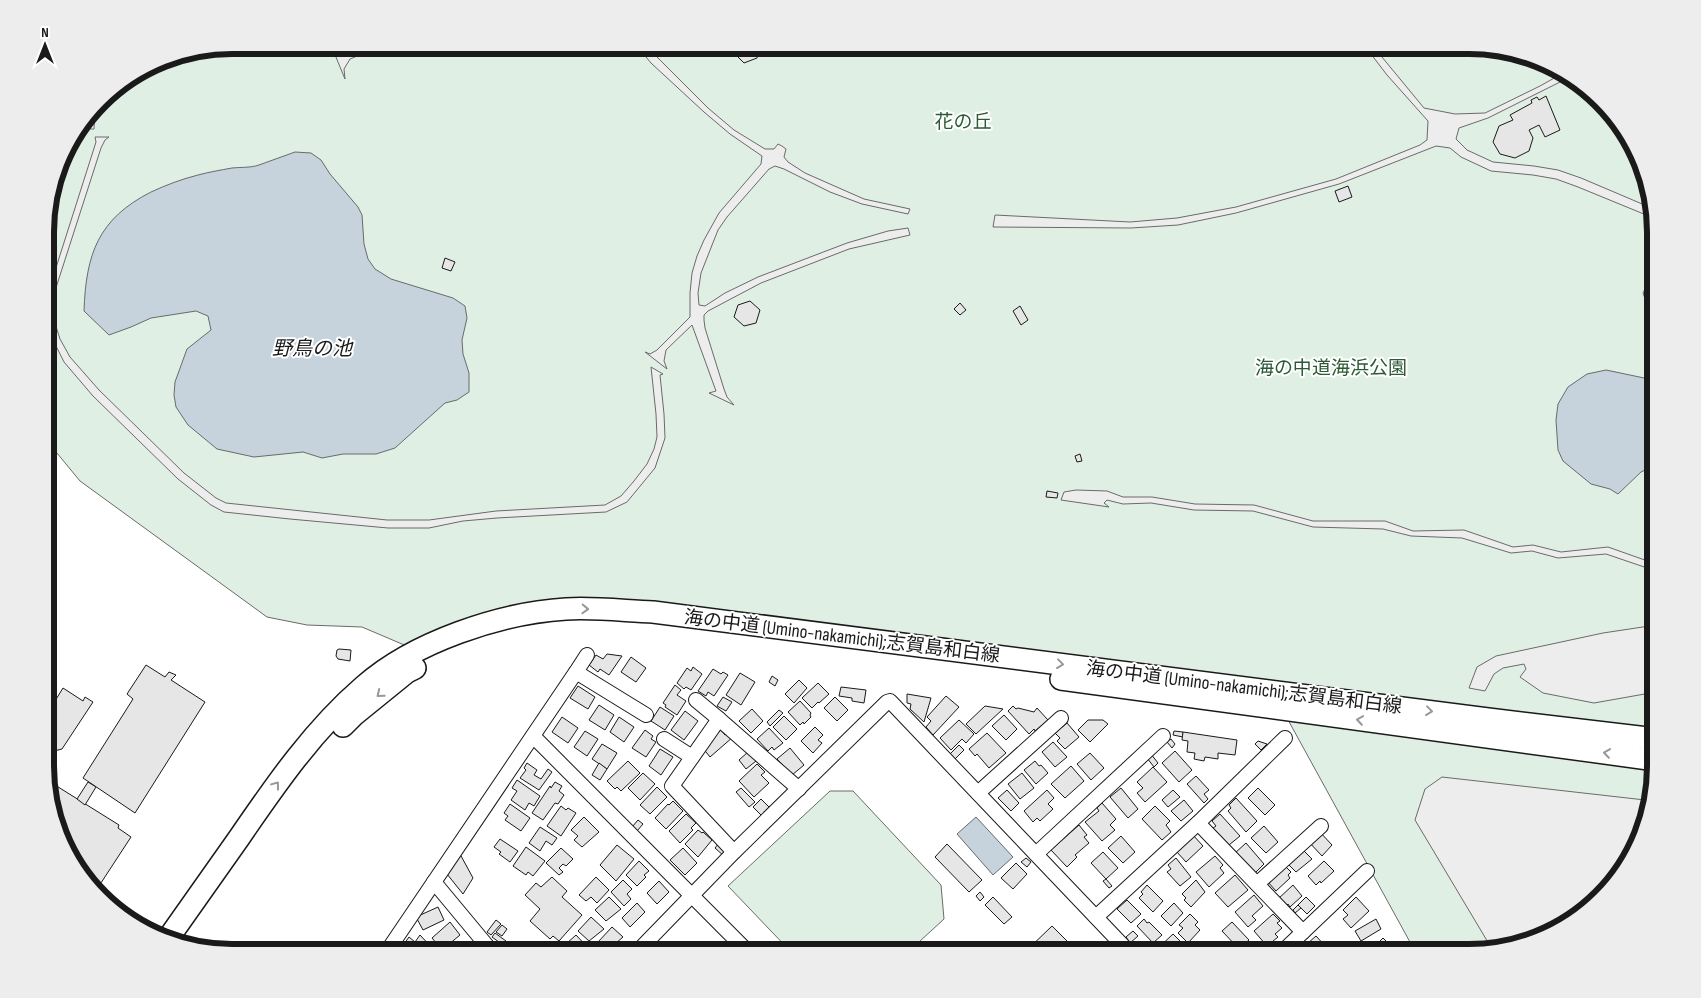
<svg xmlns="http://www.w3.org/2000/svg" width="1701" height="998" viewBox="0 0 1701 998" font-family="'Sofia Sans Condensed','Noto Sans JP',sans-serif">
<rect width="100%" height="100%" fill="#fff"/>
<!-- green -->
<g fill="#e0efe3" stroke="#6a6a6a">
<path d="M232,45H1469L1518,51L1563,70L1625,128L1646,172L1656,219V737L644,603L409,647L362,627L307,625L267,617L80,481L47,441V208L64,149L108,92L161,59Z"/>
<path d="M1287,718L1656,764V778L1631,860L1601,898L1563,928L1481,953H1416Z"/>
<path d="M830,791H853L941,885L944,919L907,953H792L728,886Z"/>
</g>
<!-- parking -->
<g fill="#ededed" stroke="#6a6a6a">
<path d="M331,45L338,51L346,52L363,45H383L350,59L344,69L345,79Z"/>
<path d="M636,45H645L708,108L734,130L765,149H774L778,144L782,146L786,149L784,157L788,162L805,173L864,199L910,209L908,214L862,204L830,192L784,169L775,166L769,169L727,217L718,230L701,273L698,293L699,305L705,306L725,293L758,277L847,243L888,231L908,228L910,235L849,249L761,283L708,311L704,315V320L705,328L724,389L727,397L734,405L709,393L716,391L692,325L666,350L664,361L667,369L645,352L650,354L657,350L690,317V293L692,273L697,256L704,240L719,213L761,164L762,156L730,134L704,112L651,63Z"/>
<path d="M1364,45H1372L1424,108L1455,114L1485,113L1540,86L1565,72L1570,77L1488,118L1459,128L1456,139L1467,150L1493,162L1534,166L1558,170L1581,178L1654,209L1656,219L1578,187L1556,179L1533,175L1491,171L1461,157L1450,148L1436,146L1339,184L1236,213L1178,225L1131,228L993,227L995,215L1130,222L1177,218L1236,207L1336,179L1420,145L1427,140L1428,121L1387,75Z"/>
<path d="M95,109L94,129H85L86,121Z"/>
<path d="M95,137H109L105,140L101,148L53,297V317L60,339L70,357L99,390L184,473L216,498L226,503L387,520H429L496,511L605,505L621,496L634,481L647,464L654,449L657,437L656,414L651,367L663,374L660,375L664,414L665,438L655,468L627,502L606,512L497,518L463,521L429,528H388L290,519L224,512L211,505L178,479L93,396L64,362L54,342L47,319V296L96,142Z"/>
<path d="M1076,490L1107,491L1123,497H1152L1195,504L1254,505L1313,521H1385L1413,531L1464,530L1513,547L1533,545L1561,552L1608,547L1656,564V571L1606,554L1558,558L1532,551L1511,553L1462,538L1411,536L1383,529L1313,527L1253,511L1194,510L1151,503L1123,504L1107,500L1104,503L1109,507L1061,500L1064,492Z"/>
<path d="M1656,625V692L1594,703L1543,693L1520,677L1526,669L1524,664L1503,668L1494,674L1485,691L1469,688L1477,667L1496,656L1603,633Z"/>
<path d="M1442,777L1645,800L1648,804L1631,860L1601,898L1563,928L1492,949L1415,820L1425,789Z"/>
</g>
<!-- water -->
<g fill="#c6d2dc" stroke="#6a6a6a">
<path d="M295,152L311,153L321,160L330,174L358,207L362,215L364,244L368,259L375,269L391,279L453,298L465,306L467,318L462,340L463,354L469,373V392L457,400L445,403L395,448L376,454H343L322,458L303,452L254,457L217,449L188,425L176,407L174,395L175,382L187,349L211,330L208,316L196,311L151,318L131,327L109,335L84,311C86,254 98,219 151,192C166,185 182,179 198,175C209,172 221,170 232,168C241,167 250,168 259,165C271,161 283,156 295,152Z"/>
<path d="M1656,273V325C1648,317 1647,303 1643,293L1650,279Z"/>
<path d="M1606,370L1649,379L1656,377V465L1641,472L1618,494L1610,489L1591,484L1563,461L1558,450L1556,420L1558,404L1568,387L1587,374Z"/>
<path d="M976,817L1013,857L993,875L957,834Z"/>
</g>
<!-- building -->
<g fill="#e6e6e6" stroke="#1a1a1a">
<path d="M735,45H760L757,58L744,63L734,53Z"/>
<path d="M1546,96L1560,130L1545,137L1539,125L1529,130L1533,138L1529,151L1515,158L1500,154L1493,142L1499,126L1513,120L1510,115L1532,103L1531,100L1537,97L1539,100Z"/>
<path d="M1348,186L1352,197L1339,202L1335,191Z"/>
<path d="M445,258L455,262L451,271L442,268Z"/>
<path d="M750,301L760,310L756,323L744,326L734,317L738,305Z"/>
<path d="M960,303L966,310L960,315L954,309Z"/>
<path d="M1020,306L1028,320L1021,325L1013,311Z"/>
<path d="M1080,454L1082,461L1077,462L1075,456Z"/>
<path d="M1047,491L1058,493L1057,498L1046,497Z"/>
<path d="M339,649L351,650L350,661L338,659L336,656L337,650Z"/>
<path d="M607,654L622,656L609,675L600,669L598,672L589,665L596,655L603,659Z"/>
<path d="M631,657L646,668L636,682L621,672Z"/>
<path d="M146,665L165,677L169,672L176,675L171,680L205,702L135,813L83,778L133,699L127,694Z"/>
<path d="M693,667L702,674L691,690L686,687L684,689L677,683L687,668L691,671Z"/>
<path d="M713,669L721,674L723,672L728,675L714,696L708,692L706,696L698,691Z"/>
<path d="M740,673L755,682L741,705L726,695Z"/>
<path d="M772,676L778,680L775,686L769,682Z"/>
<path d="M47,680L50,691L47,696Z"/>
<path d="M799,680L807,688L794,703L785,694Z"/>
<path d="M818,683L829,694L819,703L818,702L812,708L802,698Z"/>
<path d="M675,685L681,690L677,695L686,701L677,715L665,707L666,705L663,703Z"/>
<path d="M578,686L595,697L588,709L570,698Z"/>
<path d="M841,687L866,690L864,703L852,701V698L839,696Z"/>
<path d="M63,688L83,701L85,697L93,702L62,749L54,751L47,746V714Z"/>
<path d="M907,694L931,698L924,722L910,709L911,704L907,703Z"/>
<path d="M946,696L959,707L933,735L926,727L931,721L927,717Z"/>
<path d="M723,697L732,702L726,711L717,706Z"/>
<path d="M835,697L848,710L837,721L824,708Z"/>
<path d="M800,701L811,713L810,715L811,717L804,724L803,722L800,725L788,712Z"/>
<path d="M599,705L614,715L605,730L589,720Z"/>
<path d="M985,706L1003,709L976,734L966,724Z"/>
<path d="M1013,706L1016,709L1018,708L1034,712L1037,708L1048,720L1035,731L1034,729L1029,734L1008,711Z"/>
<path d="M660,707L674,716L665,730L651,721Z"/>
<path d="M752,709L763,721L751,733L739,721Z"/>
<path d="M779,710L783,713L770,726L767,722Z"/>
<path d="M685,711L698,721L684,740L671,730Z"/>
<path d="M1004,715L1017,729L1006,740L992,726Z"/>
<path d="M784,716L797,729L786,740L773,727Z"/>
<path d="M562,717L578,728L568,743L552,732Z"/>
<path d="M619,717L634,727L624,742L610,732Z"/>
<path d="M959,720L974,734L966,743L962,739L951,750L940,738Z"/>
<path d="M1088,720H1103L1108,724L1090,742L1078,730Z"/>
<path d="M1067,723L1079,737L1065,749L1057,741L1060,738L1055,733Z"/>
<path d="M815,727L823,735L818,740L822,743L813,753L801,741Z"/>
<path d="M769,728L783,743L774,750L772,747L768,751L757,739Z"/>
<path d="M645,730L653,736L651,739L656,742L646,757L632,748Z"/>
<path d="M721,730L725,735L729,732L733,737L710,757L702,747Z"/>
<path d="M585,731L598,739L587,756L574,747Z"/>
<path d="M1174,731L1183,732V737L1173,735Z"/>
<path d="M1183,732L1237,740L1235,755L1218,753V759L1205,757L1204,761L1194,759L1195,753L1187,752L1188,741L1182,740Z"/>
<path d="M987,733L1006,753L989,768L977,754L975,756L969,749Z"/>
<path d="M1171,739L1175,744L1172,748L1167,742Z"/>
<path d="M1258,741L1267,744L1261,750L1255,744Z"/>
<path d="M1053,742L1067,757L1055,767L1042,752Z"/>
<path d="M602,744L617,753L607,769L592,759Z"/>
<path d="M959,745L964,750L954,760L949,755Z"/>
<path d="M790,748L804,765L792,775L777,759Z"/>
<path d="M660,749L673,757L661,775L649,766Z"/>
<path d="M1175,751L1192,770L1179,782L1162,763Z"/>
<path d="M748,752L756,761L746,769L739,760Z"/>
<path d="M1090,753L1104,768L1091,780L1077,764Z"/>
<path d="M1151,754L1158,763L1154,767L1147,758Z"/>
<path d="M628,761L640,773L621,791L617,787L615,789L607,781Z"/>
<path d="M1035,761L1039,766L1041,765L1048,773L1036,784L1024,770Z"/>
<path d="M527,763L537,770L534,775L541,779L548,769L552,772L539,790L520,778L526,770L524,768Z"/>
<path d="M599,763L607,769L600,780L592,775Z"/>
<path d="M757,764L765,772L761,775L769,783L754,797L739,781Z"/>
<path d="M1071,766L1084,781L1065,798L1051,784Z"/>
<path d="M1153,767L1167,782L1145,802L1137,793L1143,788L1137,782Z"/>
<path d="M643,773L655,784L640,800L628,788Z"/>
<path d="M1022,773L1034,788L1020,799L1008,784Z"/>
<path d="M1196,776L1209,790L1204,794L1208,799L1204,803L1187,784Z"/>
<path d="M47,780L119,825L118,828L131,837L97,889L76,870L47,790Z"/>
<path d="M517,780L540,796L534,806L529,803L525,810L511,800L517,791L512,788Z"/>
<path d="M88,782L96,787L85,805L77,799Z"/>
<path d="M555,782L562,786L559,791L564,795L558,804L555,803L543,820L532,813L550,786L551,788Z"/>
<path d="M657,787L667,797L650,814L640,805Z"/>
<path d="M741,788L755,802L749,807L736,792Z"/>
<path d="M1121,788L1138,809L1128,818L1110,797Z"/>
<path d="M1258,788L1275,805L1265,815L1248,798Z"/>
<path d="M1007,790L1019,803L1011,811L998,798Z"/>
<path d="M1047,790L1054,798L1048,804L1053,809L1040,821L1037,818L1033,822L1024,811Z"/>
<path d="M1173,790L1180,797L1168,807L1162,800Z"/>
<path d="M1236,798L1257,821L1246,832L1228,811L1231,808L1229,805Z"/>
<path d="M761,799L771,809L763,817L753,807Z"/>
<path d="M1184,800L1193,811L1181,821L1171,811Z"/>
<path d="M673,801L683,811L666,829L655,818L668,804L669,805Z"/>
<path d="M1102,803L1116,819L1110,825L1115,830L1102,841L1085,822L1099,811L1097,808Z"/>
<path d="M510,804L530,818L521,831L505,820L508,816L504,813Z"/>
<path d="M561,806L566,810L568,808L576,813L561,836L547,826Z"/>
<path d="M1155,806L1170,821L1166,825L1171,832L1162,840L1142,819Z"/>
<path d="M686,814L696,823L691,828L693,830L680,843L669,831Z"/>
<path d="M1220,814L1240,836L1229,845L1213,828L1216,826L1212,821Z"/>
<path d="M584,817L599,832L582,847L574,840L578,836L571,830Z"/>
<path d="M638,820L643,824L637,831L632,827Z"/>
<path d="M1079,825L1087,835L1084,837L1089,843L1075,855L1077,857L1067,867L1051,850Z"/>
<path d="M1264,826L1278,842L1266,853L1251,838Z"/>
<path d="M540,827L557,838L552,845L546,841L540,851L529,843Z"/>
<path d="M698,830L702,833L703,832L712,840L698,857L685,844Z"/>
<path d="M1319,831L1332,845L1322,856L1308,841Z"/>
<path d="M1193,835L1203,846L1186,862L1176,851Z"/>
<path d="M1121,836L1135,852L1123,863L1108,848Z"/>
<path d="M500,839L518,851L510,862L499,854L501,852L494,847Z"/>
<path d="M719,843L728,852L724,856L715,848Z"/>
<path d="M1246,843L1264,864L1254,874L1235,853Z"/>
<path d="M947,844L982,880L969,892L935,857Z"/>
<path d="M617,845L634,859L616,881L600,865Z"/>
<path d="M526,847L545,861L533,876L528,872L526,875L513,866Z"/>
<path d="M561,848L573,859L566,866L563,864L559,868L563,872L559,875L546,863Z"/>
<path d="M683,848L697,863L685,875L670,860Z"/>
<path d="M1301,848L1312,859L1296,872L1286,862Z"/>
<path d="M1103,852L1118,868L1106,879L1091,863Z"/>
<path d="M460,854L473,878L463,894L447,874Z"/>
<path d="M1215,856L1223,865L1220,868L1224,873L1209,887L1196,872Z"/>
<path d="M1026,858L1031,862L1027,867L1021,862Z"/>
<path d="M1176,858L1191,877L1180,886L1167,872L1171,869L1168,865Z"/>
<path d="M639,861L649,871L644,875L646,877L637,886L626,875Z"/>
<path d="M1324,861L1334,871L1321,883L1320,881L1316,885L1308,876Z"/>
<path d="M1016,863L1027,874L1013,889L1001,878Z"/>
<path d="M1284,865L1291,872L1288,875L1290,878L1276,891L1267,881Z"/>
<path d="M1235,875L1248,890L1228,907L1215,893Z"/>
<path d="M552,877L567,891L562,897L582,915L559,941L553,936L550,939L530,921L540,909L525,895L536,883L541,887Z"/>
<path d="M596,877L609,890L597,903L591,897L586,901L579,895Z"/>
<path d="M1106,879L1112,886L1109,888L1103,881Z"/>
<path d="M623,880L632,889L627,894L631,899L624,906L611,892Z"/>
<path d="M1196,880L1205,892L1191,907L1184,900L1186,898L1182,894Z"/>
<path d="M659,881L669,892L657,904L647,893Z"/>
<path d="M1147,885L1163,901L1153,912L1139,898L1143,894L1141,892Z"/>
<path d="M1293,885L1302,896L1290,907L1288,904L1285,907L1278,899Z"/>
<path d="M980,892L984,897L980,901L976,896Z"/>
<path d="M1254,895L1263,906L1252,916L1256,920L1248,927L1235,912Z"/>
<path d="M609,897L621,909L606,921L595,910Z"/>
<path d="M993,897L1012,917L1004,924L985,905Z"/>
<path d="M1306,897L1315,906L1307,914L1298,905Z"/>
<path d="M1356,897L1369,911L1351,928L1343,919L1348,915L1343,910Z"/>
<path d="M1127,900L1141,914L1131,923L1117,909Z"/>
<path d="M637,903L645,912L630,927L622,918Z"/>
<path d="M1174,903L1183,913L1171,926L1161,916Z"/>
<path d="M1298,905L1301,908L1295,913L1293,910Z"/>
<path d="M438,907L444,920L423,930L416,917Z"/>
<path d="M1190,914L1198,922L1195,925L1200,930L1188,943L1178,933L1183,928L1179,925Z"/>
<path d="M1273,914L1280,921L1277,923L1282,928L1275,934L1278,937L1267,946L1254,931Z"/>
<path d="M591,917L604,929L589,941L578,931Z"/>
<path d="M1144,919L1147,923L1149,922L1162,935L1153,943L1137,926Z"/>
<path d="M1376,919L1381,929L1361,941L1355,931Z"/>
<path d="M496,920L501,924L491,935L487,932Z"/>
<path d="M450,922L460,935L442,950L432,938Z"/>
<path d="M1232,922L1249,940L1239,949L1222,931Z"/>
<path d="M502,925L507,929L502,936L496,932Z"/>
<path d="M1052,926L1067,941L1055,953H1024Z"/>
<path d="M612,927L623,937L607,951L598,942Z"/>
<path d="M1133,931L1138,936L1130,943L1126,937Z"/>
<path d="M495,933L506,941L503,945L492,937Z"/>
<path d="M1173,934L1184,945L1176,953H1157L1155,951Z"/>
<path d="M420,935L433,949L430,953H402L399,951L409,937L415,942Z"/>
<path d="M576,935L593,953H574L566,944Z"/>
<path d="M1316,936L1327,948L1322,953H1303L1300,950Z"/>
<path d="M1383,938L1395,950L1393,953H1368Z"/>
<path d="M1149,943L1153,948L1148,953H1138Z"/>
<path d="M1208,943L1217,953L1199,952Z"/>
<path d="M1258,943L1266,951L1265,953H1249Z"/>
<path d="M470,944L476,953H456Z"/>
<path d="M617,944L625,953H609Z"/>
</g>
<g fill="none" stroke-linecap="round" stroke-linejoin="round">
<!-- street casing -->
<g stroke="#1a1a1a" stroke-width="16">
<g id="street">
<path d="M576,672L587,655"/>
<path d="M696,700L719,719"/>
<path d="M533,736L749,953"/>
<path d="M664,739L692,757"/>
<path d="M978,793L1061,718"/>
<path d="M1198,823L1303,932"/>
<path d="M734,852L672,786L719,719L799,789"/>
<path d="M1036,854L1163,736"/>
<path d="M434,882L493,953"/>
<path d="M1257,884L1321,826"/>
<path d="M1096,917L1198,823L1285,738"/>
<path d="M386,953L576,672L646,715"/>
<path d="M636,953L734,852L887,702L890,701L1130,953"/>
<path d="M1281,953L1367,871"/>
</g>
</g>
<!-- primary casing -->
<g stroke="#1a1a1a" stroke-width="24">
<g id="primary">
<path d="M1061,679L1656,760"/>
<path d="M343,726L354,715L407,672L415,668"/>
<path d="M167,940C191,906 215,872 239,838C276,784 314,729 364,686C414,642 500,613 566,609C593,607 626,611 653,612L1488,719L1656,739"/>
</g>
</g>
<!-- street -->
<use href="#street" stroke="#fff" stroke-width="14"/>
<!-- primary -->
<use href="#primary" stroke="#fff" stroke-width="21"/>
</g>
<!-- one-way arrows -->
<defs><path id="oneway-chevron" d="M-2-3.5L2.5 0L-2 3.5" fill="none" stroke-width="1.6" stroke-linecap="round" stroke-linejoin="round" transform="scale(1.25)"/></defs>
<g stroke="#989898">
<use href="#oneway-chevron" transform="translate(585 609) rotate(2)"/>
<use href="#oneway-chevron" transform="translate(1060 664) rotate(7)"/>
<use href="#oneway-chevron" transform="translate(380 694) rotate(141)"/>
<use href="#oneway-chevron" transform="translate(1429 711) rotate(7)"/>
<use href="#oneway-chevron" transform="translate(1360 720) rotate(-172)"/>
<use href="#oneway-chevron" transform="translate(1607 753) rotate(-172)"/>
<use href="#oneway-chevron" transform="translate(276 785) rotate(-53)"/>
</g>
<g text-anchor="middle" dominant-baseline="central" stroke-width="4" stroke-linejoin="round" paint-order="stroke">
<!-- park labels -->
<g font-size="19" fill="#2b5a34" stroke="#fff">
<text x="963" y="122">花の丘</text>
<text x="1331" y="368">海の中道海浜公園</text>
</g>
<!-- street labels -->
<g font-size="19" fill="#1a1a1a" stroke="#fff">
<text transform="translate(842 637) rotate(7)">海の中道 (Umino-nakamichi);志賀島和白線</text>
<text transform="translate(1244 688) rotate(7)">海の中道 (Umino-nakamichi);志賀島和白線</text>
</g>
<!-- water labels -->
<g font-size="20" font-style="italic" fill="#1a1a1a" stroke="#fff">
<text x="312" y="349">野鳥の池</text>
</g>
</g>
<!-- crop -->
<path d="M0 0H1701V998H0ZM232 54H1469A178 178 0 0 1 1647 232V766A178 178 0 0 1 1469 944H232A178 178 0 0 1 54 766V232A178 178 0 0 1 232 54Z" fill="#ededed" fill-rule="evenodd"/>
<path fill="none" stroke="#1a1a1a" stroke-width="6" d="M232 54H1469A178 178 0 0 1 1647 232V766A178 178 0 0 1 1469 944H232A178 178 0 0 1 54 766V232A178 178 0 0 1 232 54Z"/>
<!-- north arrow -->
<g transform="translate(45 45)" stroke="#ffffff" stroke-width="4" paint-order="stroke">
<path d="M0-4L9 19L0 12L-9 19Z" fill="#1a1a1a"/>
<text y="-8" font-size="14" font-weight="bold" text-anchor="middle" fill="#1a1a1a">N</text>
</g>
</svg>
